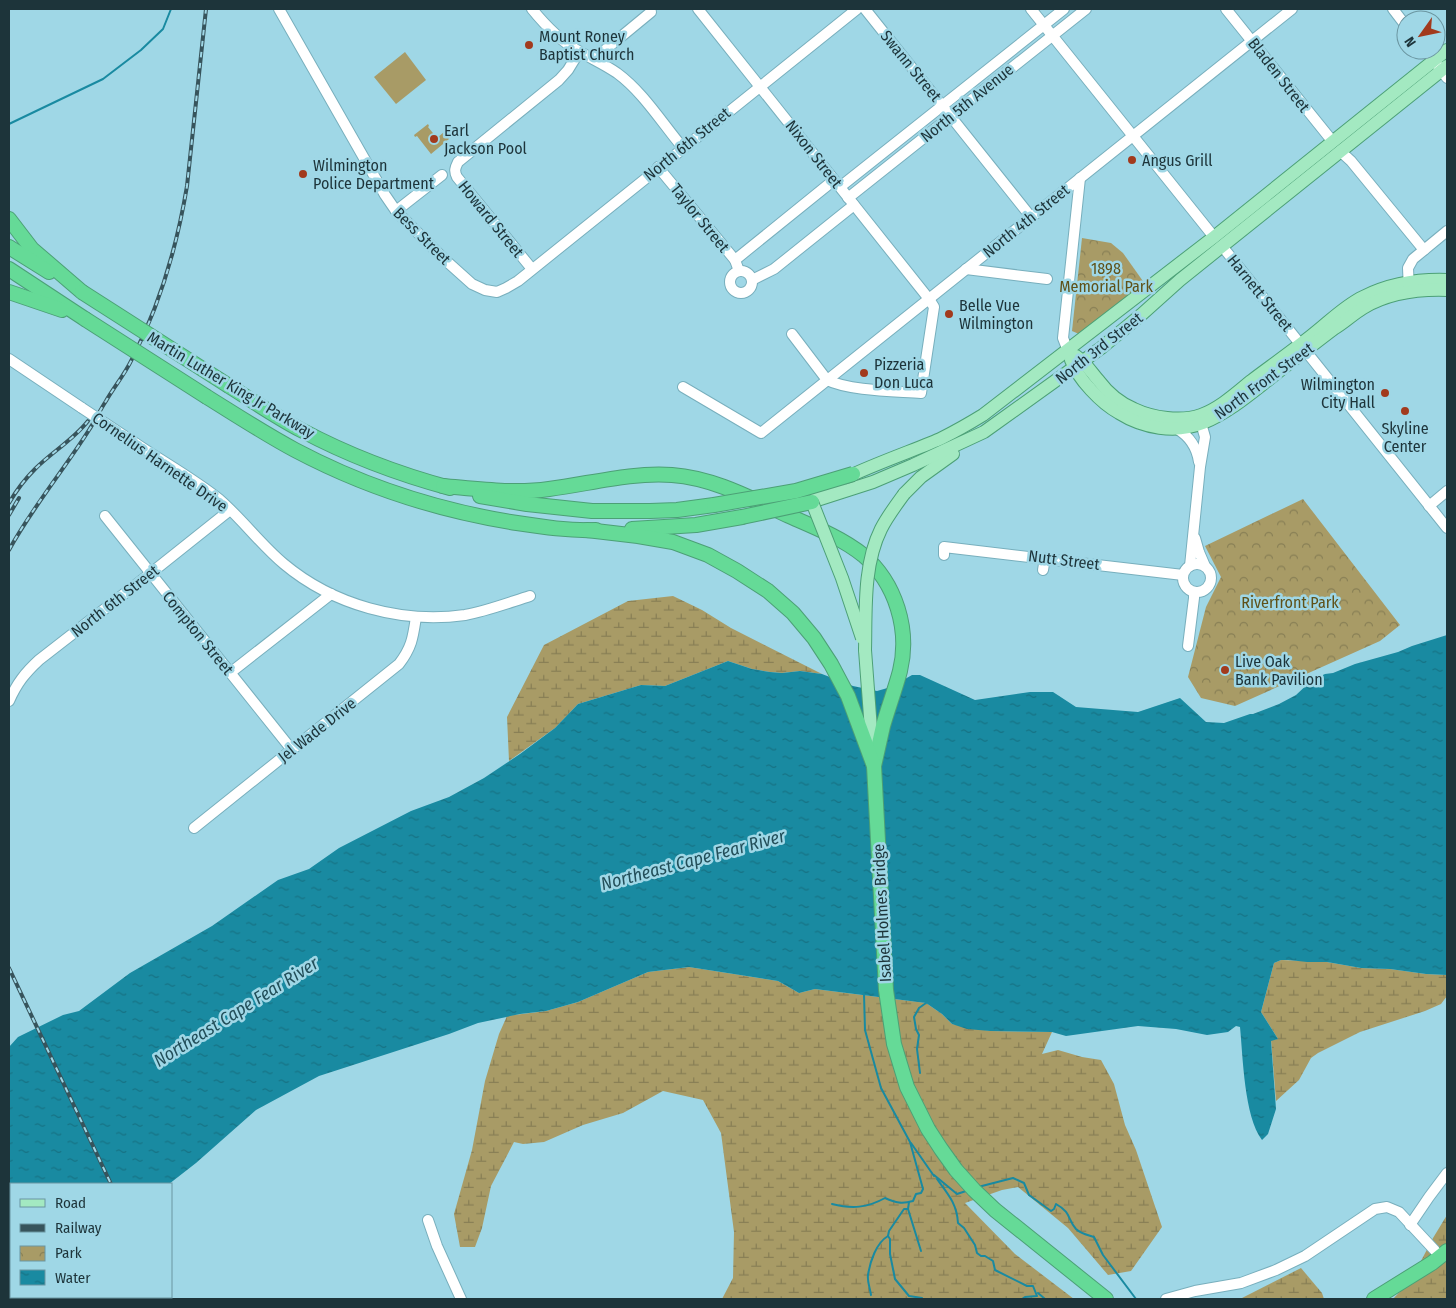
<svg xmlns="http://www.w3.org/2000/svg" width="1456" height="1308" viewBox="0 0 1456 1308" font-family="'Fira Sans Condensed',sans-serif">
<defs>
<pattern id="wetland-marsh" width="20" height="14" patternUnits="userSpaceOnUse" patternTransform="scale(1.25)"><rect width="20" height="14" fill="#a89b66"/><path d="M1 5h8M5 5V1M11 12h8M15 12V8" fill="none" stroke="#887f55"/></pattern>
<pattern id="park-crowns" width="20" height="18" patternUnits="userSpaceOnUse" patternTransform="scale(1.25)"><rect width="20" height="18" fill="#a89b66"/><path d="M2 6a3 3 0 1 1 6 0M12 15a3 3 0 1 1 6 0" fill="none" stroke="#887f55"/></pattern>
<pattern id="water-ripples" width="26" height="14" patternUnits="userSpaceOnUse" patternTransform="scale(1.25)"><rect width="26" height="14" fill="#198aa1"/><path d="M2 4q2-2 4 0t4 0M15 11q2-2 4 0t4 0" fill="none" stroke="#167284"/></pattern>
</defs>
<rect width="100%" height="100%" fill="#9fd7e6"/>
<!-- wetland -->
<g fill="url(#wetland-marsh)">
<path d="M673,596L702,610L731,628L822,674L800,671L782,673L770,672L752,669L728,661L665,686L641,685L578,704L555,728L509,761L507,717L544,645L628,601Z"/>
<path d="M1281,960L1327,962L1361,968L1390,969L1426,974L1447,975V996L1441,1004L1425,1011L1360,1032L1318,1053L1311,1058L1299,1080L1276,1101L1271,1040L1278,1039L1261,1012L1274,963Z"/>
<path d="M689,967L778,981L799,993L815,989L926,1003L942,1014L952,1024L990,1031L1052,1032L1042,1054L1058,1050L1082,1057L1101,1060L1114,1084L1125,1125L1136,1150L1162,1227L1131,1271L1108,1275L1068,1228L1018,1187L1002,1190L965,1203L1015,1254L1074,1299H722L733,1278L734,1232L721,1133L703,1100L663,1091L623,1113L583,1125L544,1142L523,1144L514,1142L491,1186L482,1228L475,1247H460L454,1214L472,1150L485,1081L499,1034L507,1016L546,1011L578,1002L648,972Z"/>
<path d="M1447,1215V1299H1393L1411,1280L1433,1238Z"/>
<path d="M1301,1268L1322,1293L1324,1299H1240Z"/>
</g>
<!-- park -->
<g fill="url(#park-crowns)">
<path d="M1082,238L1111,243L1123,253L1145,284L1079,334L1072,331Z"/>
<path d="M1303,499L1400,625L1380,641L1235,706L1201,698L1188,677L1206,607L1221,577L1205,546Z"/>
</g>
<!-- pitch -->
<g fill="#a89b66">
<path d="M405,52L426,80L396,104L374,77Z"/>
<path d="M428,124L429,126L428,127L437,138L444,132L449,139L431,154L417,136L415,137L414,135Z"/>
</g>
<!-- water -->
<path fill="url(#water-ripples)" d="M1447,635V975L1426,974L1390,969L1361,968L1327,962H1307L1289,960H1281L1274,963L1261,1012L1278,1039L1271,1041L1276,1109L1268,1134L1262,1140C1244,1116 1243,1057 1240,1027L1236,1026L1228,1032L1207,1035L1176,1029L1138,1026L1066,1036L1052,1032L990,1031L967,1029L952,1024L942,1014L926,1003L815,989L799,993L778,981L689,967L648,972L578,1002L546,1011L520,1014L478,1023L449,1034L319,1076L256,1110L196,1163L169,1184H11V1297H43L42,1299H9V1047L18,1037L63,1015L79,1011L130,973L212,926L278,880L309,869L339,848L411,811L449,797L484,778L520,754L555,728L578,704L641,685L665,686L728,661L752,669L770,672L782,673L800,671L822,674L853,686L877,691L891,687L912,675H920L975,700L1030,692H1053L1076,707L1138,712L1180,698L1206,722L1224,723L1250,714H1253L1279,704L1296,695L1312,680L1325,674L1333,673L1355,664L1398,652L1412,646Z"/>
<g fill="none" stroke-linecap="round" stroke-linejoin="round">
<!-- stream -->
<g stroke="#198aa1" stroke-width="2">
<path d="M9,124L103,79L141,50L163,29L171,9"/>
<path d="M920,1073L917,1049L919,1035L916,1029L914,1017L919,1008L926,1003"/>
<path d="M911,1143L934,1176"/>
<path d="M934,1175L957,1194L966,1191"/>
<path d="M937,1179C948,1194 957,1204 958,1223L964,1228L975,1245L977,1253L981,1256H985L993,1261L995,1270L1027,1286H1033L1037,1296L1025,1297L1022,1299"/>
<path d="M978,1187L1013,1178L1024,1183L1029,1195L1051,1211L1054,1209L1056,1204C1072,1213 1067,1219 1076,1229C1081,1234 1088,1235 1094,1237L1103,1255L1136,1299"/>
<path d="M909,1202L908,1209L921,1251"/>
<path d="M832,1204C852,1209 867,1208 885,1198C896,1203 902,1204 913,1201L916,1194L921,1193L923,1189L910,1142L881,1088L865,1030L864,994"/>
<path d="M888,1236L890,1239V1254L895,1279L909,1296L922,1298"/>
<path d="M1038,1293L1045,1299"/>
<path d="M871,1295C870,1288 867,1281 868,1275C870,1262 876,1243 888,1236L889,1231L904,1209H908"/>
</g>
<!-- minor casing -->
<g stroke="#78afbd" stroke-width="12">
<g id="minor">
<path d="M279,9L385,195L396,211L443,258L472,284L485,290L497,292L506,288L518,281L857,9"/>
<path d="M532,9C545,25 559,40 577,50C590,58 604,64 617,73C643,92 662,123 683,148"/>
<path d="M698,9L929,299L934,307L921,393C895,391 850,391 827,380L792,334"/>
<path d="M865,9L1031,217"/>
<path d="M1031,9L1214,237"/>
<path d="M1226,9L1333,142"/>
<path d="M1393,9L1406,26"/>
<path d="M1426,50L1447,78"/>
<path d="M594,59L651,12"/>
<path d="M1340,151L1351,161L1424,250"/>
<path d="M658,167L735,260L739,271"/>
<path d="M840,187L1064,9"/>
<path d="M848,198L1086,9"/>
<path d="M396,211L442,175"/>
<path d="M1222,246L1447,528"/>
<path d="M735,260L834,180"/>
<path d="M532,269L457,177C454,171 455,168 458,162L559,80L568,70L579,52"/>
<path d="M966,269L1047,279"/>
<circle cx="741" cy="282" r="11"/>
<path d="M752,280L774,269L854,205"/>
<path d="M1409,290L1408,268L1413,259L1447,231"/>
<path d="M1068,351L1063,338L1080,178"/>
<path d="M9,359L82,408"/>
<path d="M683,387L761,433L1292,9"/>
<path d="M1177,429C1189,436 1197,448 1199,462"/>
<path d="M135,443C163,462 194,479 220,500C243,520 261,545 284,564C333,605 402,624 465,615C487,611 508,603 530,596"/>
<path d="M1429,506L1447,491"/>
<path d="M105,516L292,750"/>
<path d="M1195,538L1199,552L1205,566"/>
<path d="M944,555V547L1183,575"/>
<circle cx="1197" cy="578" r="14"/>
<path d="M1190,566L1200,467L1205,437L1199,416"/>
<path d="M1043,570L1045,558"/>
<path d="M1188,646L1194,598V592"/>
<path d="M230,673L331,594"/>
<path d="M9,701C17,683 25,673 39,660L151,573L230,510"/>
<path d="M194,828L399,664C412,647 413,637 416,617"/>
<path d="M428,1220L437,1246L461,1299"/>
<path d="M1410,1225L1429,1197L1447,1173"/>
<path d="M1166,1299L1195,1291L1241,1283L1276,1270L1305,1256L1375,1209L1387,1207L1399,1212L1440,1256"/>
</g>
</g>
<!-- major casing -->
<g stroke="#4ca076" stroke-width="14">
<g id="major">
<path d="M1076,356C1086,363 1091,372 1099,381C1108,393 1120,403 1134,409C1153,418 1181,422 1201,415C1220,408 1235,394 1251,381C1271,366 1292,351 1311,336C1328,323 1344,306 1363,297C1389,284 1418,279 1447,280"/>
<path d="M1071,360C1078,379 1101,403 1119,413C1143,428 1175,434 1203,423C1225,414 1244,399 1263,384C1287,365 1311,346 1335,328C1345,322 1353,314 1363,308C1388,293 1418,289 1447,290"/>
<path d="M904,494L921,477L953,454"/>
<path d="M817,500L873,482L913,465L984,432L1101,348L1141,315L1180,280L1447,66"/>
<path d="M812,502C820,481 918,450 942,438C956,431 970,423 983,415L1214,237L1447,50"/>
<path d="M865,650L873,756"/>
</g>
</g>
<!-- highway casing -->
<g stroke="#4ca076" stroke-width="16">
<g id="highway">
<path d="M9,219L32,249L82,292"/>
<path d="M9,247L49,272"/>
<path d="M9,269L85,319"/>
<path d="M9,292L62,310"/>
<path d="M229,386C253,401 276,417 301,430C348,455 398,474 450,488"/>
<path d="M207,397C236,415 265,434 295,450C363,486 440,511 517,523C543,527 569,531 596,530"/>
<path d="M443,486C478,489 514,494 549,489C589,484 631,472 672,475C714,478 752,499 789,516C814,527 842,538 863,555C896,583 910,630 900,671C895,690 888,708 883,726C880,739 877,753 874,766"/>
<path d="M480,496L527,504L592,511H650L677,510L714,505"/>
<path d="M632,529L696,525L742,517"/>
<path d="M587,530L638,536L673,542L708,555L737,571L768,591L793,613L814,638L831,664L848,696L874,766L886,990L894,1044L907,1087L928,1129L941,1149L956,1170L974,1190L995,1210L1106,1299"/>
<path d="M1374,1299L1432,1263L1447,1251"/>
</g>
</g>
<!-- minor -->
<use href="#minor" stroke="#fff" stroke-width="10"/>
<!-- major -->
<use href="#major" stroke="#a3e9c1" stroke-width="12"/>
<!-- highway -->
<use href="#highway" stroke="#65da97" stroke-width="14"/>
<!-- rail casing -->
<g stroke="#37545c" stroke-width="4">
<g id="rail">
<path d="M9,503C16,491 25,479 35,469C52,452 73,440 88,421"/>
<path d="M9,515L19,498"/>
<path d="M9,550C32,508 63,471 89,430C95,421 100,410 106,401C114,387 125,374 132,359C160,305 177,246 187,186L206,9"/>
<path d="M9,968L111,1184"/>
<path d="M166,1297L167,1299"/>
</g>
</g>
<!-- rail -->
<use href="#rail" stroke="#9fd7e6" stroke-width="2" stroke-dasharray="5.5" stroke-linecap="butt"/>
<!-- minor-bridge casing -->
<g stroke="#78afbd" stroke-width="12" stroke-linecap="butt">
<path id="minor-bridge" d="M82,408L135,443"/>
</g>
<!-- major-bridge casing -->
<g stroke="#4ca076" stroke-width="14" stroke-linecap="butt">
<g id="major-bridge">
<path d="M812,502L842,578L862,638"/>
<path d="M865,650C866,611 863,565 881,529C887,517 896,505 904,494"/>
</g>
</g>
<!-- highway-bridge casing -->
<g stroke="#4ca076" stroke-width="16" stroke-linecap="butt">
<g id="highway-bridge">
<path d="M82,292L229,386"/>
<path d="M85,319L207,397"/>
<path d="M714,505L796,491L853,474"/>
<path d="M742,517L812,502"/>
</g>
</g>
<!-- minor-bridge -->
<use href="#minor-bridge" stroke="#fff" stroke-width="10"/>
<!-- major-bridge -->
<use href="#major-bridge" stroke="#a3e9c1" stroke-width="12"/>
<!-- highway-bridge -->
<use href="#highway-bridge" stroke="#65da97" stroke-width="14"/>
</g>
<!-- markers -->
<g fill="#a23a1d" stroke="#9fd7e6" stroke-width="2">
<circle cx="529" cy="45" r="5"/>
<circle cx="434" cy="139" r="5"/>
<circle cx="1132" cy="160" r="5"/>
<circle cx="303" cy="174" r="5"/>
<circle cx="949" cy="314" r="5"/>
<circle cx="864" cy="373" r="5"/>
<circle cx="1385" cy="393" r="5"/>
<circle cx="1405" cy="411" r="5"/>
<circle cx="1225" cy="670" r="5"/>
</g>
<g text-anchor="middle" dominant-baseline="central" stroke-width="5" stroke-linejoin="round" paint-order="stroke">
<!-- poi labels -->
<g font-size="16" fill="#1d343a" stroke="#9fd7e6" text-anchor="start">
<text x="539" y="36">Mount Roney<tspan x="539" dy="18">Baptist Church</tspan></text>
<text x="444" y="130">Earl<tspan x="444" dy="18">Jackson Pool</tspan></text>
<text x="1142" y="160">Angus Grill</text>
<text x="313" y="165">Wilmington<tspan x="313" dy="18">Police Department</tspan></text>
<text x="959" y="305">Belle Vue<tspan x="959" dy="18">Wilmington</tspan></text>
<text x="874" y="364">Pizzeria<tspan x="874" dy="18">Don Luca</tspan></text>
<text x="1375" y="384" text-anchor="end">Wilmington<tspan x="1375" dy="18">City Hall</tspan></text>
<text x="1405" y="428" text-anchor="middle">Skyline<tspan x="1405" dy="18">Center</tspan></text>
<text x="1235" y="661">Live Oak<tspan x="1235" dy="18">Bank Pavilion</tspan></text>
</g>
<!-- street labels -->
<g font-size="16" fill="#1d343a" stroke="#9fd7e6">
<text transform="translate(911 66) rotate(51)">Swann Street</text>
<text transform="translate(1279 75) rotate(52)">Bladen Street</text>
<text transform="translate(967 103) rotate(-39)">North 5th Avenue</text>
<text transform="translate(687 144) rotate(-39)">North 6th Street</text>
<text transform="translate(814 154) rotate(52)">Nixon Street</text>
<text transform="translate(700 218) rotate(51)">Taylor Street</text>
<text transform="translate(491 219) rotate(51)">Howard Street</text>
<text transform="translate(1026 221) rotate(-39)">North 4th Street</text>
<text transform="translate(422 236) rotate(45)">Bess Street</text>
<text transform="translate(1260 293) rotate(51)">Harnett Street</text>
<text transform="translate(1099 348) rotate(-38)">North 3rd Street</text>
<text transform="translate(1264 381) rotate(-36)">North Front Street</text>
<text transform="translate(231 385) rotate(31)">Martin Luther King Jr Parkway</text>
<text transform="translate(160 462) rotate(35)">Cornelius Harnette Drive</text>
<text transform="translate(1064 560) rotate(7)">Nutt Street</text>
<text transform="translate(115 601) rotate(-38)">North 6th Street</text>
<text transform="translate(198 633) rotate(51)">Compton Street</text>
<text transform="translate(317 730) rotate(-38)">Jel Wade Drive</text>
<text transform="translate(882 913) rotate(-93)">Isabel Holmes Bridge</text>
</g>
<!-- park labels -->
<g font-size="16" fill="#5f5118" stroke="#9fd7e6">
<text x="1106" y="268">1898<tspan x="1106" dy="18">Memorial Park</tspan></text>
<text x="1290" y="602">Riverfront Park</text>
</g>
<!-- water labels -->
<g font-size="18" font-style="italic" fill="#234f5a" stroke="#9fd7e6">
<text transform="translate(693 860) rotate(-15)">Northeast Cape Fear River</text>
<text transform="translate(236 1012) rotate(-32)">Northeast Cape Fear River</text>
</g>
</g>
<!-- border -->
<rect width="1456" height="1308" fill="none" stroke="#1d343a" stroke-width="20"/>
<!-- legend -->
<rect x="10" y="1183" width="162" height="115" fill="#9fd7e6" stroke="#6b96a1"/>
<rect x="20" y="1199" width="25" height="8" fill="#a3e9c1" stroke="#6b96a1"/>
<text x="55" y="1208" font-size="15" fill="#1d343a">Road</text>
<rect x="20" y="1224" width="25" height="8" fill="#37545c" stroke="#6b96a1"/>
<text x="55" y="1233" font-size="15" fill="#1d343a">Railway</text>
<rect x="20" y="1246" width="25" height="15" fill="url(#park-crowns)" stroke="#6b96a1"/>
<text x="55" y="1258" font-size="15" fill="#1d343a">Park</text>
<rect x="20" y="1270" width="25" height="15" fill="url(#water-ripples)" stroke="#6b96a1"/>
<text x="55" y="1283" font-size="15" fill="#1d343a">Water</text>
<!-- north arrow -->
<g transform="translate(1421 35) rotate(237)"><circle r="24" fill="#9fd7e6" stroke="#6b96a1"/>
<path d="M0-4L9 19L0 12L-9 19Z" fill="#a23a1d"/>
<text y="-8" font-size="14" font-weight="bold" text-anchor="middle" fill="#1d343a">N</text>
</g>
</svg>
